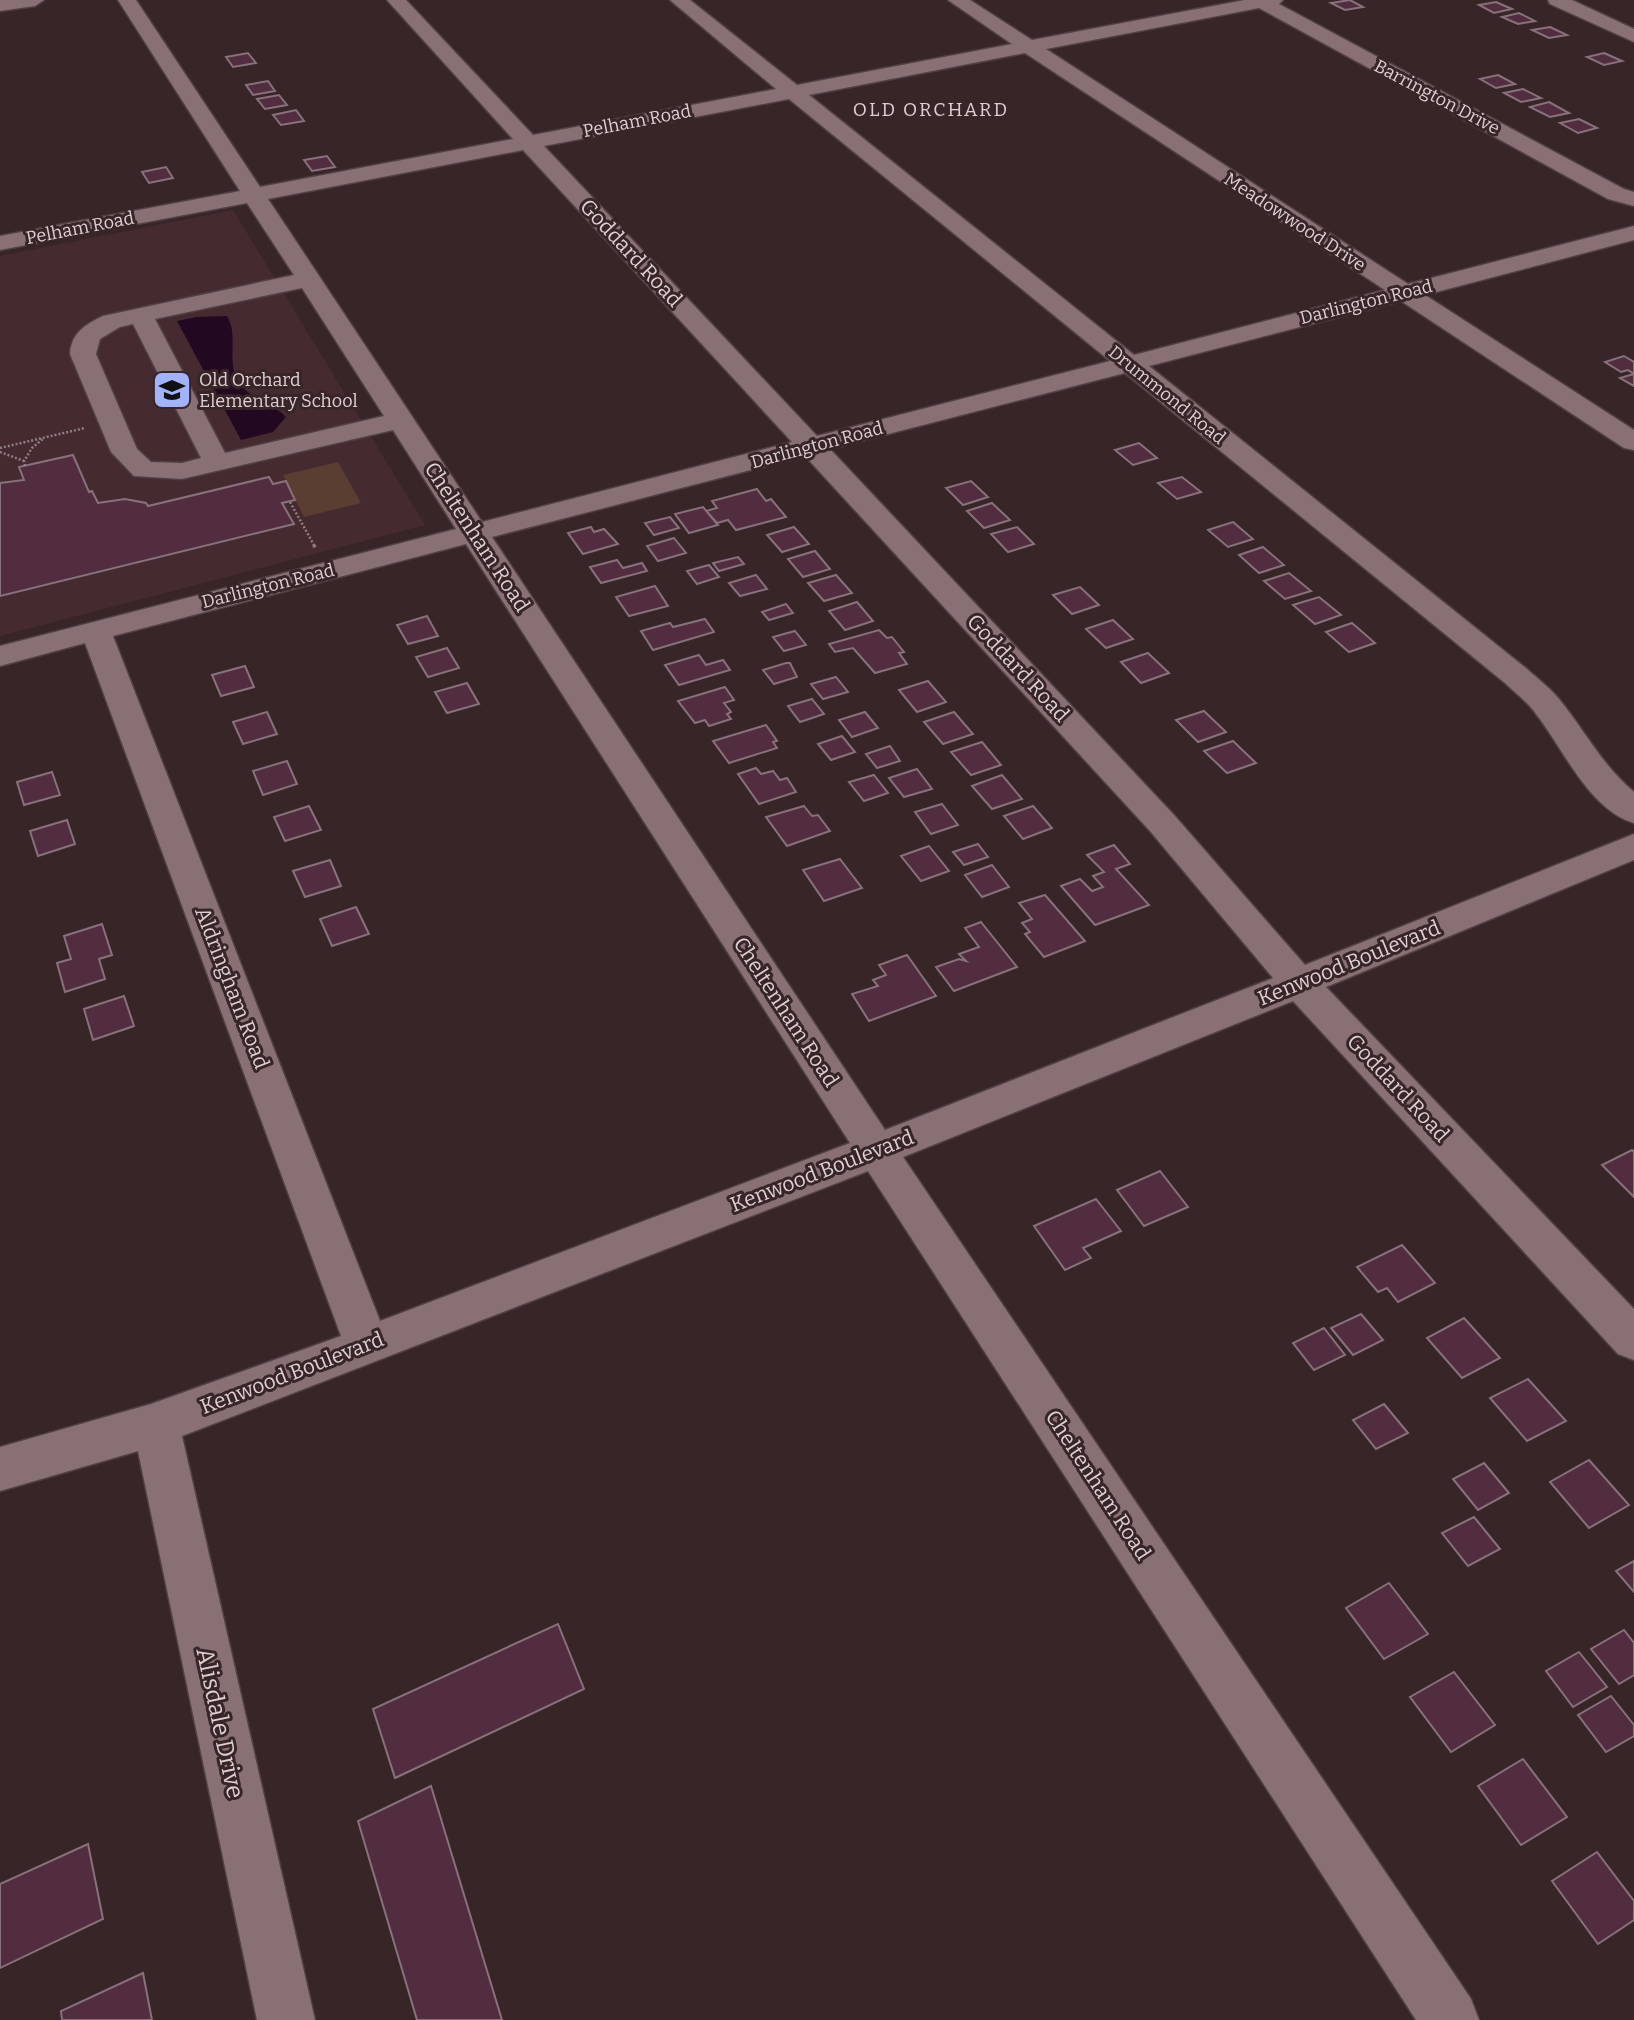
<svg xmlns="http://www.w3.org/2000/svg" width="1634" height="2020" viewBox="0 0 1634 2020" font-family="Bitter,serif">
<rect width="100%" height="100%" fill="#382528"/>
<!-- built -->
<path fill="#452b30" d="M233,210L425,525L0,636V256Z"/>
<!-- green -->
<path fill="#593e31" d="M338,462L361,503L304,517L283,475Z"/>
<!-- water -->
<path fill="#230821" d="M227,316C240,337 224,364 241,385C252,400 274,404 286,417L273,432L241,440L177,321L197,317Z"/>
<!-- building -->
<g fill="#522d40" stroke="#87717b" stroke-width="2">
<path d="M1350,0L1363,7L1345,10L1331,3Z"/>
<path d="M1496,2L1512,9L1494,13L1479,5Z"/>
<path d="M1519,13L1535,21L1518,24L1502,17Z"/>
<path d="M1550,27L1567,35L1549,38L1532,30Z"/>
<path d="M248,53L256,63L233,67L226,57Z"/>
<path d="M1604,53L1622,61L1604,65L1587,57Z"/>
<path d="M1498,75L1515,84L1496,88L1480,79Z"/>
<path d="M268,81L275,91L253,95L246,85Z"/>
<path d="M1523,89L1541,98L1521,102L1504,93Z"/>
<path d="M279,95L287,105L265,109L257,99Z"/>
<path d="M1549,102L1569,113L1550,117L1530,107Z"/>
<path d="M296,110L304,121L281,125L273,115Z"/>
<path d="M1579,119L1597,128L1578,133L1560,123Z"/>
<path d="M327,156L335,167L312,171L304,160Z"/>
<path d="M166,167L173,178L149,183L142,172Z"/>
<path d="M1624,356L1634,362V386L1620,378L1634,374L1628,370L1621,372L1605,362Z"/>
<path d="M1139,443L1157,458L1133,465L1115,450Z"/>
<path d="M73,455L89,492L92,491L98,503L125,499L146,503L148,506L269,477L273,484L286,481L295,500L282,503L294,524L0,596V483L24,480L19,467Z"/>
<path d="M1182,477L1201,492L1177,499L1158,483Z"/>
<path d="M971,481L988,497L963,505L946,488Z"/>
<path d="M757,489L766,501L771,499L786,517L736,530L728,520L717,523L706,511L717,508L712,501Z"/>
<path d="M992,503L1010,520L984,528L967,511Z"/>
<path d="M703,507L718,525L689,533L675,514Z"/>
<path d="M670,517L679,528L654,535L645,523Z"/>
<path d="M1233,522L1253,539L1228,547L1208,530Z"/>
<path d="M591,527L594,532L604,529L618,544L583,554L568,533Z"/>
<path d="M794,527L809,544L782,552L767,535Z"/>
<path d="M1017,527L1034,544L1008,552L991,534Z"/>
<path d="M674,538L686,553L658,561L647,546Z"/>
<path d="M1263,547L1284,565L1259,573L1239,555Z"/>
<path d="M815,551L830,569L803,577L788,559Z"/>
<path d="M738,557L744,564L719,571L713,563Z"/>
<path d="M617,560L623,568L642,563L647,571L601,583L590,567Z"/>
<path d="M709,565L719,577L697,584L687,571Z"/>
<path d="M1289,573L1311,591L1285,599L1264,581Z"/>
<path d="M756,575L767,589L740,596L729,583Z"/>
<path d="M836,575L852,593L824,601L808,583Z"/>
<path d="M655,586L668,606L629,616L616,597Z"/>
<path d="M1080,587L1099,605L1072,614L1053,595Z"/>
<path d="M1319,597L1341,615L1315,624L1293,605Z"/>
<path d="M857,602L873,621L845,630L829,611Z"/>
<path d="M786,604L793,613L769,620L762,612Z"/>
<path d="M427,616L438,636L408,644L397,625Z"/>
<path d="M705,619L714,632L653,650L641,631L670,623L673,627Z"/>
<path d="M1113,620L1133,639L1106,648L1086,629Z"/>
<path d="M1352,623L1375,643L1349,652L1326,632Z"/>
<path d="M879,630L887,638L892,637L904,652L899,653L907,664L875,673L853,648L835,652L829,644Z"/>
<path d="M795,631L806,645L784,651L773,637Z"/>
<path d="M447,648L459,668L428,677L416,657Z"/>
<path d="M1148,653L1169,673L1141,683L1121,662Z"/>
<path d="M699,655L706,665L723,660L730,670L679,685L665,665Z"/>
<path d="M786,663H790L797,677L774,684L763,670Z"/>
<path d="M245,666L254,687L221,696L212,675Z"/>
<path d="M836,677L848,692L823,699L811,684Z"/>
<path d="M928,681L946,702L917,712L899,690Z"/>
<path d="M467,683L479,704L447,713L435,692Z"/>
<path d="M725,687L734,700L724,703L731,712L727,714L731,719L709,726L705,720L695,723L678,701Z"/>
<path d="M812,699L824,714L800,722L788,706Z"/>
<path d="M1204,711L1226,732L1198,742L1176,720Z"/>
<path d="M267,712L277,734L243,744L233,722Z"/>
<path d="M865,712L878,728L852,737L839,720Z"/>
<path d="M954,712L973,734L943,744L924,722Z"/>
<path d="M766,725L777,741L773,742L777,748L729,763L713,741Z"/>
<path d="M842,736L855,752L831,760L818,744Z"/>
<path d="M1233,741L1256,763L1227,773L1204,751Z"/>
<path d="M982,742L1001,765L971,775L951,752Z"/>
<path d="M890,746L900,761L877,768L866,754Z"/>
<path d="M287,761L297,784L263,795L253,771Z"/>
<path d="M756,768L761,774L773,771L780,780L787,778L796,792L759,804L738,774Z"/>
<path d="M917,769L932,789L904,797L889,778Z"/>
<path d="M52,772L60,795L24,805L17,782Z"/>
<path d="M874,775L888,793L864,801L849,782Z"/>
<path d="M1002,775L1022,799L992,809L972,786Z"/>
<path d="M942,804L958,825L931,834L915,812Z"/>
<path d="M309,806L321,830L285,841L274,817Z"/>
<path d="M804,806L812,816L818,815L830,831L787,846L766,817Z"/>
<path d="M1033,806L1052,828L1023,839L1004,816Z"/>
<path d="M67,820L75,844L38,856L30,831Z"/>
<path d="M978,844L988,857L964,865L953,852Z"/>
<path d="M1114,845L1130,864L1116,869L1149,905L1095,925L1061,886L1080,879L1092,891L1103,887L1093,876L1104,872L1087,855Z"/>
<path d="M929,846L949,871L921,881L901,856Z"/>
<path d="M840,859L862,888L824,901L803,870Z"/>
<path d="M330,860L341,886L305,897L293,871Z"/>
<path d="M992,865L1009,887L982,897L965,875Z"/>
<path d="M1045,895L1085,941L1044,957L1025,934L1030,932L1022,923L1032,919L1019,903Z"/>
<path d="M356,907L369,934L332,946L320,919Z"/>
<path d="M981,922L1017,967L954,991L936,967L959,959L966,961L959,954L979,947L965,928Z"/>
<path d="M102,924L112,955L99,959L105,979L65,992L57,963L71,959L64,936Z"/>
<path d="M907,955L936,996L869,1021L852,994L878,986L873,980L886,975L879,965Z"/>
<path d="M124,996L134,1026L93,1040L84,1009Z"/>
<path d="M1632,1150L1634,1152V1197L1602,1165Z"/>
<path d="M1160,1171L1188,1207L1144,1226L1117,1190Z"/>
<path d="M1096,1199L1121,1231L1083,1248L1091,1258L1065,1270L1034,1226Z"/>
<path d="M1402,1245L1435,1283L1398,1302L1387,1288L1378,1292L1357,1267Z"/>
<path d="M1361,1314L1383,1340L1353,1355L1331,1328Z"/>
<path d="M1464,1318L1500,1358L1462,1378L1427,1338Z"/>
<path d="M1324,1328L1345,1355L1314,1370L1293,1343Z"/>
<path d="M1528,1379L1566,1421L1527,1441L1490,1398Z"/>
<path d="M1384,1404L1408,1433L1376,1449L1353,1420Z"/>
<path d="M1589,1460L1629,1505L1589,1528L1550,1482Z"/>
<path d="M1484,1463L1509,1493L1478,1510L1453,1479Z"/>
<path d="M1474,1517L1500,1549L1468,1566L1442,1533Z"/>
<path d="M1634,1561V1592L1616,1571Z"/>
<path d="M1389,1583L1428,1634L1384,1659L1346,1608Z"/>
<path d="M558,1624L584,1689L395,1778L373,1709Z"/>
<path d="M1624,1630L1634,1643V1675L1619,1684L1591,1649Z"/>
<path d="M1579,1652L1607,1687L1573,1707L1546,1671Z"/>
<path d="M1454,1672L1495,1725L1451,1752L1410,1697Z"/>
<path d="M1611,1696L1634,1725V1736L1606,1752L1578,1715Z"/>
<path d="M1523,1759L1567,1817L1521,1845L1478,1786Z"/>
<path d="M431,1786L502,2020H417L358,1821Z"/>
<path d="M88,1844L103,1919L0,1968V1884Z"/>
<path d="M1597,1852L1634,1901V1920L1598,1944L1552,1881Z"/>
<path d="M143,1973L152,2020H62L61,2011Z"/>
</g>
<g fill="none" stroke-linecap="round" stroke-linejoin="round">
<!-- minor casing -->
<g stroke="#514043" stroke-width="3">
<g id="minor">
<path d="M0,0H44L35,6L0,11Z"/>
<path d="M118,0H136L260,187L513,139L387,0H406L533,135L776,89L670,0H690L797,85L1012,44L948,0H970L1032,40L1245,0H1283L1279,4L1624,189L1634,192V206L1608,199L1259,8L1046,49L1408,284L1634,226V240L1425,295L1634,430V450L1624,448L1401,301L1149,366L1527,669C1538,679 1550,688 1559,699C1586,732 1601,764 1634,792V823C1589,810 1563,748 1536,714C1528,702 1515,693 1505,683L1125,373L830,449L1174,815L1305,965L1634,834V860L1326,987L1634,1309V1360L1618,1354L1293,1001L903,1157L1471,1999L1479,2020H1416L868,1171L182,1436L315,2020H257L138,1451L0,1491V1447L151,1404L341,1336L85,643L0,666V646L456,529L393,430L182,479L134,476L111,452L70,354C71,333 86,324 103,316L294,275L247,203L0,250V236L240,191ZM1025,53L1385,290L1134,355L809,95ZM789,99L1110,361L817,436L544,146ZM523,150L792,442L482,522L268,199ZM302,288L384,416L225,453L155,319ZM133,324L201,458L182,463L151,462L137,449L96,354L100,339L120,327ZM805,456L1150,831L1273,978L885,1130L492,537ZM466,544L850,1143L380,1321L113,636Z"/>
<path d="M1548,0H1572L1634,29V42L1550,4Z"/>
</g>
</g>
<!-- path-far1 -->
<g stroke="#8f7f82" stroke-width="2.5" stroke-dasharray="2 2" stroke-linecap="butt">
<path d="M0,448L85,428"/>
<path d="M0,452L24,461"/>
<path d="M25,466L24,461L32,448L44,438"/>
<path d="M290,502L315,547"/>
</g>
<!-- path -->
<path stroke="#8f7f82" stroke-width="3.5" stroke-dasharray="2.5 2.5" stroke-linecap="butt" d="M314,545L315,548"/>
<!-- minor -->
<use href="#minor" fill="#887074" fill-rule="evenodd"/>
</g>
<!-- icons -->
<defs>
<g id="school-square" transform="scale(2.0125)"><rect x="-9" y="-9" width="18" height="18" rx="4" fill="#a1b3fd" stroke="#382528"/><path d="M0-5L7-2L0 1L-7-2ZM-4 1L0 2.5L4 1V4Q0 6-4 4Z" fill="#111"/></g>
</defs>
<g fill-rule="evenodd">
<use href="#school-square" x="172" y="390"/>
</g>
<g text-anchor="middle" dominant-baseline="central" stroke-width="6" stroke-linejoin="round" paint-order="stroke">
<!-- far-street labels -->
<g font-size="18" fill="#ded0d2" stroke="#382528">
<text transform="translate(1437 97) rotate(28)">Barrington Drive</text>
<text transform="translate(637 121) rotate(-11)">Pelham Road</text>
<text transform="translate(1295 222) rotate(33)">Meadowwood Drive</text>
<text transform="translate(80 228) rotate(-11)">Pelham Road</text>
<text transform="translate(1366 302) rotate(-14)">Darlington Road</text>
<text transform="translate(1167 395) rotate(39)">Drummond Road</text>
<text transform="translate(817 445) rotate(-15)">Darlington Road</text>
<text transform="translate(268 586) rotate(-14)">Darlington Road</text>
</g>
<!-- far-poi labels -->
<g font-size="18" fill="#ded0d2" stroke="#382528" text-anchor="start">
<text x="199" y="380">Old Orchard<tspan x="199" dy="21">Elementary School</tspan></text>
</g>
<!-- far-neighbourhood labels -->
<g font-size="19" letter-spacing="2" fill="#ded0d2" stroke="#382528">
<text x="931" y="109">OLD ORCHARD</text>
</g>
<!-- street labels -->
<g font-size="21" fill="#ded0d2" stroke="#382528">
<text transform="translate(631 253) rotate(47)">Goddard Road</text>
<text transform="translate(477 537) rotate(57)">Cheltenham Road</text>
<text transform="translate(1018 668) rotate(47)">Goddard Road</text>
<text transform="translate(1349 963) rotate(-22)">Kenwood Boulevard</text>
<text transform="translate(232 988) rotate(69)">Aldringham Road</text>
<text transform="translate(786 1012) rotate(57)">Cheltenham Road</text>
<text transform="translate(1398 1088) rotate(47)">Goddard Road</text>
<text transform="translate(822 1171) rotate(-21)">Kenwood Boulevard</text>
<text transform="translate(292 1373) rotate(-21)">Kenwood Boulevard</text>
<text transform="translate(1098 1485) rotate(57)">Cheltenham Road</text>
</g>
<!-- near-street labels -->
<g font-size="24" fill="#ded0d2" stroke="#382528">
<text transform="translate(220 1723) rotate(78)">Alisdale Drive</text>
</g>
</g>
</svg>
